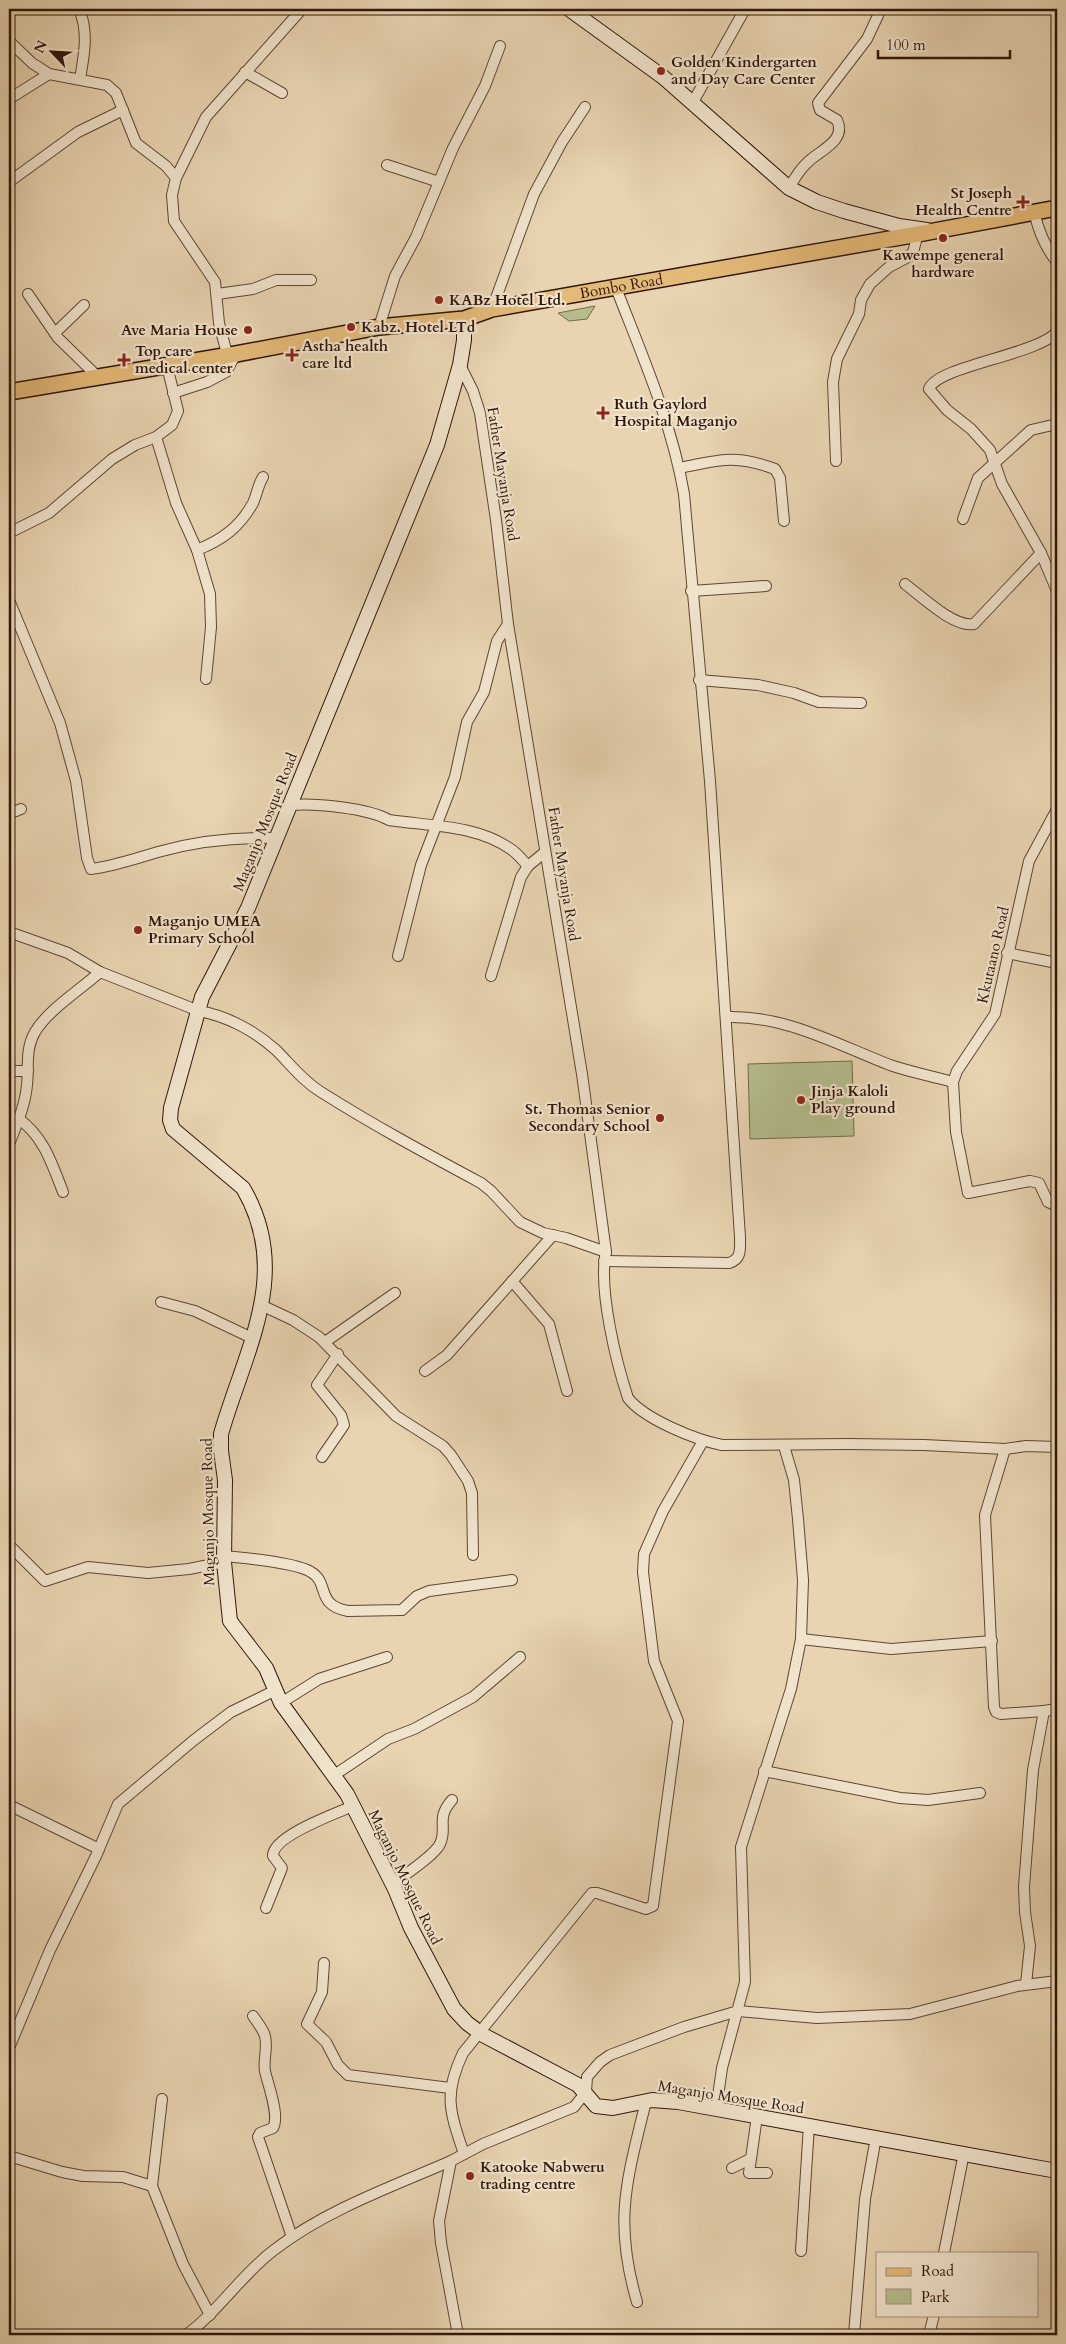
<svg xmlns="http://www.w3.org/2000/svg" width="1066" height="2344" viewBox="0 0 1066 2344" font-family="Cardo,serif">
<rect width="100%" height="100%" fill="#e8d4b1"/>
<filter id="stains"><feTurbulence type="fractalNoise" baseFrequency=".004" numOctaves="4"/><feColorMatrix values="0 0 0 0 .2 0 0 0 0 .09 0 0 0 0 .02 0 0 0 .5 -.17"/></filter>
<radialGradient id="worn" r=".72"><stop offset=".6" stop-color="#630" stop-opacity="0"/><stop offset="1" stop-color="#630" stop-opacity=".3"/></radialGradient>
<!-- green -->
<g fill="#b5bd8c" stroke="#726a4c">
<path d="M595,306L587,319L569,321L558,313Z"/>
<path d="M852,1061L854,1136L750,1139L748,1064Z"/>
</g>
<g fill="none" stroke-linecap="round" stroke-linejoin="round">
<!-- street casing -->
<g stroke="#5d4634" stroke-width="12">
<g id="street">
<path d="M79,9C89,32 84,55 80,79"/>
<path d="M9,41L32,63L49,74L107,85L116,93L136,143L166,166L176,178L172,195L174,221L215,282L219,323L227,354"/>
<path d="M245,72L282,93"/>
<path d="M9,99L49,74"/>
<path d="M693,102L745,9"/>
<path d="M387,165L439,182"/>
<path d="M176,178L206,117L302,9"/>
<path d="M9,182L78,132L123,110"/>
<path d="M789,188C794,179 800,169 808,162C820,150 847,141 837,120L820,110L818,103L867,39L881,9"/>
<path d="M1034,211C1038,230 1044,246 1057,262"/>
<path d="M28,294L58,338L98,377"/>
<path d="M217,294L253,289L276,280H311"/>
<path d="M492,309L534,194L562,142L585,107"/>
<path d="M379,327L395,276L416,237L453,148L485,86L500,46"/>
<path d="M1057,332C1037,355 937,366 929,389L947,410L971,429L990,450L1002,484L1041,553L1057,591"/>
<path d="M55,333L84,305"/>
<path d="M460,365L473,391L480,413L496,520L508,624L582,1074L606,1252C598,1288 616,1362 628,1398C644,1419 696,1440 722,1445L849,1444L924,1445L1005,1449L1026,1446L1057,1447"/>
<path d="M173,393L207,382L226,372L236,354"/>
<path d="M156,437L176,503L197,550L210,594L211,627L206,679"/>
<path d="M836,461L833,382L837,359L859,314L861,300L870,284L889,267L908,257L913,252L918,234"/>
<path d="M679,468C720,460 734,454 775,469L780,478L784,521"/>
<path d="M963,519L978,478L1031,430L1057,424"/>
<path d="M9,533L49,513L112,459L135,445L156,437L172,425L178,411L167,366"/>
<path d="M197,550C222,540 240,527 253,503C257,494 258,485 263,477"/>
<path d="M9,554V564"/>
<path d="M905,584C921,596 954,628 974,624L1041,553"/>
<path d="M691,591L766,586"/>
<path d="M9,600L60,723L76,781L87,858L91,869C116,866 139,857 162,851C201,840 238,837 277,838"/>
<path d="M699,680L758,685L794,693L819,702L861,703"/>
<path d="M291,805C315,803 368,808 389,820C429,826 478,825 512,850C518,854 523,861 528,866"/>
<path d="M1057,809L1029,861L995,1014L957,1071L953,1082L956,1132L968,1193L1030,1181L1039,1183L1048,1202L1057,1206"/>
<path d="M9,814L21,809"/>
<path d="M9,932L68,953L100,972"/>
<path d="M1007,953L1057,963"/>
<path d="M398,956L421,865L455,777L467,722L484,692L497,641L508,624"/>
<path d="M491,976L521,877L528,866L545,852"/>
<path d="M726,1017C785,1015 836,1044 890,1065C910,1072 932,1076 953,1082"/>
<path d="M9,1071H28"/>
<path d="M19,1119C44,1137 52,1164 63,1192"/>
<path d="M9,1144C17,1124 25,1106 27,1085C29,1066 25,1049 35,1032C48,1010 80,990 100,972L199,1011C227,1016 255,1031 276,1050C291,1065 303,1081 321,1092C373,1125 427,1154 481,1183L491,1191L520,1222L543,1233L566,1238L606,1252"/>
<path d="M604,1261L729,1263C742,1259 740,1249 740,1237L710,781L684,494C672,423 642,355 616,288"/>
<path d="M512,1281L549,1324L567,1391"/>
<path d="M161,1302L195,1311L252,1338"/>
<path d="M261,1305L293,1320L319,1337L396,1416L443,1446L451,1455L468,1481L472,1493L473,1555"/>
<path d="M325,1342L395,1293"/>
<path d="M425,1371L447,1355L553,1235"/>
<path d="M1005,1449L985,1515L994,1707L996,1712L1001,1714L1044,1711"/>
<path d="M322,1457L344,1425L341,1415L317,1385L338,1354"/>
<path d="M9,1545L45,1581L88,1567L148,1573L189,1569L224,1562"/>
<path d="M224,1556C243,1558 295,1562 311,1572C330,1583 315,1605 348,1611L402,1610L417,1596L429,1591L512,1580"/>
<path d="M801,1639L891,1649L992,1641"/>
<path d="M281,1703L319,1679L387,1657"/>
<path d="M764,1771L900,1798L928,1800L980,1793"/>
<path d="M333,1776L388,1739L414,1729L473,1697L520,1657"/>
<path d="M9,1805L99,1849"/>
<path d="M393,1884C404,1875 434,1856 440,1844C448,1827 435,1819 452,1800"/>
<path d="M266,1908L282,1868L273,1856C272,1836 337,1813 353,1806"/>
<path d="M324,1963L322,1992L307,2024L326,2042L338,2065L348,2075L450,2088"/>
<path d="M1026,1984L1030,1946L1025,1912L1024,1887L1033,1770L1044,1711L1057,1709"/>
<path d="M253,2016C257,2022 263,2029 265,2036C268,2048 263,2060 265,2071C268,2085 280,2116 273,2128L260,2133L258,2137L292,2237"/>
<path d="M9,2048L50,1950L96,1856L118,1804L194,1740L231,1712L276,1690"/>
<path d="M162,2099L152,2186L183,2264L210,2315"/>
<path d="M716,2110L722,2068L745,1982L741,1847L791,1689L801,1639L803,1580L798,1519L794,1480L784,1446"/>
<path d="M757,2116L749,2173H767"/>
<path d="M464,2154C450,2112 443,2095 463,2053L592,1893H597L646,1909L653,1906L678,1721L654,1661L643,1572L644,1554L663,1511L703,1441"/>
<path d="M9,2156L62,2172L83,2176L123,2177L152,2186"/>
<path d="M732,2168L750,2159"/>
<path d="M801,2251L809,2125"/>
<path d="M944,2253L964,2153"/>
<path d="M637,2302C613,2220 627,2180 646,2101"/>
<path d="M186,2335C219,2311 241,2275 274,2250C326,2210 391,2187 451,2161"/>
<path d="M458,2335L441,2243L439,2221L451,2161L483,2144L574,2107L586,2092L587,2077L600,2062L610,2055L684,2027L738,2011L817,2018L910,2014L1017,1986L1057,1981"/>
<path d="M854,2335L865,2199L876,2137"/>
<path d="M929,2335L934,2315"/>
</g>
</g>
<!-- secondary casing -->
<g stroke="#2f160b" stroke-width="16">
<g id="secondary">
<path d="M569,9L663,77L789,188L817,202L844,211L899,226L927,230"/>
<path d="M464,319V340L460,365L437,445L248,908L202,997L171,1108L170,1120L173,1129L243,1188C293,1273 245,1350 221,1434V1451L225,1480L224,1562L230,1621L266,1668L281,1703L347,1794L395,1889L411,1928L454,2009L467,2023L483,2035L578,2085L596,2106L613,2108L652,2100L678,2102L1057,2171"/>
</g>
</g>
<!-- primary casing -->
<g stroke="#2f160b" stroke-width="18">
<g id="primary">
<path id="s1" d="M9,392L236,354L379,327L464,319L492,309L918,234L1057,208"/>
</g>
</g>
<!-- street -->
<use href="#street" stroke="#f0e3cc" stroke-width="10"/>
<!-- secondary -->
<use href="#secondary" stroke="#f0e3cc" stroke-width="14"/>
<!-- primary -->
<use href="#primary" stroke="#e4ba78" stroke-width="15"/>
</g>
<!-- markers -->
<g fill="#8f2418" stroke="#f0e3cc" stroke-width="2">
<circle cx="661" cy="71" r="5"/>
<path d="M1020.5 194.5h5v5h5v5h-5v5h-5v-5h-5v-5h5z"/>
<circle cx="943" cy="238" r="5"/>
<circle cx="439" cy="300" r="5"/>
<circle cx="351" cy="327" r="5"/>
<circle cx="248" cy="330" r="5"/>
<path d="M289.5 347.5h5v5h5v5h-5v5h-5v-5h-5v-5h5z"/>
<path d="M121.5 352.5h5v5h5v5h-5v5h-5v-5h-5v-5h5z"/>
<path d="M600.5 405.5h5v5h5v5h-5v5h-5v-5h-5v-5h5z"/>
<circle cx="138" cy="930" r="5"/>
<circle cx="801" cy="1100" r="5"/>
<circle cx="660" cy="1118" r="5"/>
<circle cx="470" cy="2176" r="5"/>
</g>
<g text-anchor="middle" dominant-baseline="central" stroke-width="4.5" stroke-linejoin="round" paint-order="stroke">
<!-- poi labels -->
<g font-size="15" font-weight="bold" fill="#2f160b" stroke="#f0e3cc" text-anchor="start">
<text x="671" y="62">Golden Kindergarten<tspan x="671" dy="17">and Day Care Center</tspan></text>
<text x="1012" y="193" text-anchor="end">St Joseph<tspan x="1012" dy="17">Health Centre</tspan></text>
<text x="943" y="255" text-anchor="middle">Kawempe general<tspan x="943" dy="17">hardware</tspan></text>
<text x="449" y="300">KABz Hotel Ltd.</text>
<text x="361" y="327">Kabz. Hotel LTd</text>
<text x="238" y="330" text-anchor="end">Ave Maria House</text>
<text x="302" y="346">Astha health<tspan x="302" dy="17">care ltd</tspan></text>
<text x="135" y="351">Top care<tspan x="135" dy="17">medical center</tspan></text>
<text x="614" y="404">Ruth Gaylord<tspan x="614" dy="17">Hospital Maganjo</tspan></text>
<text x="148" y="921">Maganjo UMEA<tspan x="148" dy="17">Primary School</tspan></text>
<text x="811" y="1091">Jinja Kaloli<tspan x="811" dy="17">Play ground</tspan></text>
<text x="650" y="1109" text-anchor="end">St. Thomas Senior<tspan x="650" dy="17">Secondary School</tspan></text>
<text x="480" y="2167">Katooke Nabweru<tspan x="480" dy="17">trading centre</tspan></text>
</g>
<!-- street labels -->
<g font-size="15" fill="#2f160b" stroke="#f0e3cc">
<text stroke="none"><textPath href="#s1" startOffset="622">Bombo Road</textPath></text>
<text transform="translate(503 474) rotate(81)">Father Mayanja Road</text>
<text transform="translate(265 822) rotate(-68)">Maganjo Mosque Road</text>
<text transform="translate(564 874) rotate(81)">Father Mayanja Road</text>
<text transform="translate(993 955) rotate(-77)">Kkutaano Road</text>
<text transform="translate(208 1512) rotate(-91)">Maganjo Mosque Road</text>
<text transform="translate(405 1877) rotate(64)">Maganjo Mosque Road</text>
<text transform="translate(731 2097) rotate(9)">Maganjo Mosque Road</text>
</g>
</g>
<!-- margin -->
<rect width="1066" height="2344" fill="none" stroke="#e8d4b1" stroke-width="30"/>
<rect x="10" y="10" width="1046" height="2324" fill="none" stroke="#2f160b" stroke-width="2.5"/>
<rect x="15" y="15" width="1036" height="2314" fill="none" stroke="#2f160b"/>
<!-- legend -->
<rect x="876" y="2252" width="162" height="65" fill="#f0e3cc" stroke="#a3917f"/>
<rect x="886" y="2268" width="25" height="8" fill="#e4ba78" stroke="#a3917f"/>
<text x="921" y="2276" font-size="15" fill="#2f160b">Road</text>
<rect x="886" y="2289" width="25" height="15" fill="#b5bd8c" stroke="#a3917f"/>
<text x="921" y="2302" font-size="15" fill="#2f160b">Park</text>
<!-- north arrow -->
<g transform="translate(52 52) rotate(295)" stroke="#f0e3cc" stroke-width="4" paint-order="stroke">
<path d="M0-4L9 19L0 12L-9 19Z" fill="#2f160b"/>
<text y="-8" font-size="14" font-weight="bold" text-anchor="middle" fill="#2f160b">N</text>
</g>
<!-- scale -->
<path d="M878 50v8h132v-8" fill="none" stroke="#2f160b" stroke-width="2.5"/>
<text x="886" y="50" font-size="15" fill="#2f160b" stroke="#f0e3cc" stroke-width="4" paint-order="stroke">100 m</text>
<rect width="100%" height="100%" filter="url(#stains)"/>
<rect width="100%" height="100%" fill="url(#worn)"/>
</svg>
